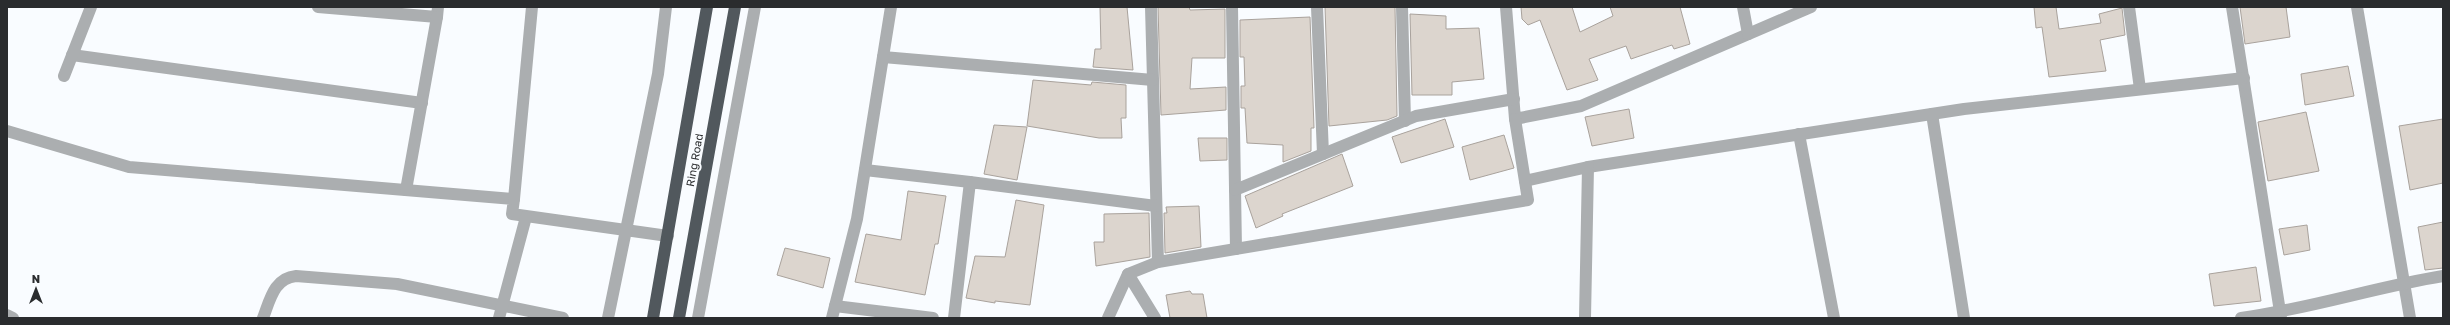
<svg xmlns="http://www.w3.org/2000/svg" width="2450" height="325" viewBox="0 0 2450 325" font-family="'Golos Text',sans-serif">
<rect width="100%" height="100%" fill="#f9fcff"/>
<!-- building -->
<g fill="#dcd5ce" stroke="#a9a29c">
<path d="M1100,7H1127L1133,70L1093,67L1095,49H1101Z"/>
<path d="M1158,7H1189L1190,10L1225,9V58H1192L1190,89L1226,87V110L1161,115Z"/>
<path d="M1325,7H1395L1397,116L1387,120L1329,126Z"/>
<path d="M1521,7H1572L1580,32L1613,16L1610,7H1680L1690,44L1674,49L1672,45L1631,59L1626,46L1589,59L1598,80L1567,90L1540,20L1528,25L1522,19Z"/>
<path d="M2034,7H2056L2059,29L2101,23L2099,14L2122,8L2125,35L2100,40L2106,71L2049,77L2042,27L2036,28Z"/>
<path d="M2240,7H2286L2290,37L2245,44Z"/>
<path d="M1410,14L1446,16V29L1479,28L1484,79L1452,82V95H1412Z"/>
<path d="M1310,17L1314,128H1311V151L1283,162V145L1247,143L1245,108H1241V86H1245L1244,57H1240V20Z"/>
<path d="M2348,66L2354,96L2305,105L2301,74Z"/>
<path d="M1033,80L1091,85L1092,82L1126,85V118H1121L1122,138H1099L1027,126Z"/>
<path d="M1629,109L1634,138L1592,146L1585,117Z"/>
<path d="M2306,112L2319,171L2268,181L2258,122Z"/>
<path d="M1445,119L1454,147L1401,163L1392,137Z"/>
<path d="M2443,119V183L2410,190L2399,126Z"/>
<path d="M994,125L1027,127L1017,180L984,174Z"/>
<path d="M1504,135L1514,168L1470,180L1462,147Z"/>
<path d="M1198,138H1227V160L1200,161Z"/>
<path d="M1342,154L1353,186L1282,214L1283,216L1256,228L1245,196Z"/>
<path d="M908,191L946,196L938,244H935L925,295L855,282L866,234L901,240Z"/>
<path d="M1016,200L1044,205L1030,305L995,301V303L966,298L975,256L1005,257Z"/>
<path d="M1199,206L1201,247L1165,253L1164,213H1167L1166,207Z"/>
<path d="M1149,213L1150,257L1096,266L1094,242H1104V214Z"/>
<path d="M2443,222V268L2425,270L2418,227Z"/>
<path d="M2307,225L2310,250L2284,255L2279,229Z"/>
<path d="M785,248L830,258L823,288L777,275Z"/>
<path d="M2256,267L2261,301L2214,306L2209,274Z"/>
<path d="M1190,291L1192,294H1203L1207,318H1170L1166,295Z"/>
</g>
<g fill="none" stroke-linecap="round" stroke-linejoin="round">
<!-- minor -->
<g stroke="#abaeb0" stroke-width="12">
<path d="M318,7L437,17L438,7"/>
<path d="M1151,7L1158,262"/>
<path d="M1232,7L1236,249"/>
<path d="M1317,7L1323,154"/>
<path d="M1402,7L1405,121"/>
<path d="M1506,7L1515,119L1581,106L1811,7"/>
<path d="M1743,7L1748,34"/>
<path d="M2129,7L2140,89"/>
<path d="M2232,7L2281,318"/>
<path d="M2357,7L2410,318"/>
<path d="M72,55L422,103"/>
<path d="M883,57L1153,80"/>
<path d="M64,76L91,7"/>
<path d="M1932,114L1964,318"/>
<path d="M7,131L129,167L514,199L512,214L668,236"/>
<path d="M1799,134L1834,318"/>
<path d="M1588,167L1964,109L2244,78"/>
<path d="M865,170L970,182"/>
<path d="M1525,181L1588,167L1585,318"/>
<path d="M406,190L437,17"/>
<path d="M1235,190L1416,116L1514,99"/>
<path d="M514,199L532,7"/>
<path d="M835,306L933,318"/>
<path d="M7,315L13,318"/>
<path d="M263,318C270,300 274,278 296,276L397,284L563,318"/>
<path d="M499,318L526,217"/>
<path d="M608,318L658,74L666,7"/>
<path d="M698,318L755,7"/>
<path d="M832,318L857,219L891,7"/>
<path d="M954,318L970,182L1156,206"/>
<path d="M1108,318L1128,274"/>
<path d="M1155,318L1128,274L1158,262L1528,200L1515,119"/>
<path d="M2241,318C2309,309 2375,287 2443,276"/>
</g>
<!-- highway -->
<g stroke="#51585d" stroke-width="12">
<path d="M653,318L707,7"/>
<path d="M679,318L735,7"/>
</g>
</g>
<g text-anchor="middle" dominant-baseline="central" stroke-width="4" stroke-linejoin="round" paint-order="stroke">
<!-- street labels -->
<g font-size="11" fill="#2a2c2e" stroke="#f9fcff">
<text transform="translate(694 160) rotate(-80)">Ring Road</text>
</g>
</g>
<!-- border -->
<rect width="2450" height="325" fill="none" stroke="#2a2c2e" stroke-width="16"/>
<!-- north arrow -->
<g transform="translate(36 289)" stroke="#f9fcff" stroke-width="3" paint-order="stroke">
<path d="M0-3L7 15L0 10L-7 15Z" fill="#2a2c2e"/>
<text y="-6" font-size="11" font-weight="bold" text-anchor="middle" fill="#2a2c2e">N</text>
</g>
</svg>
